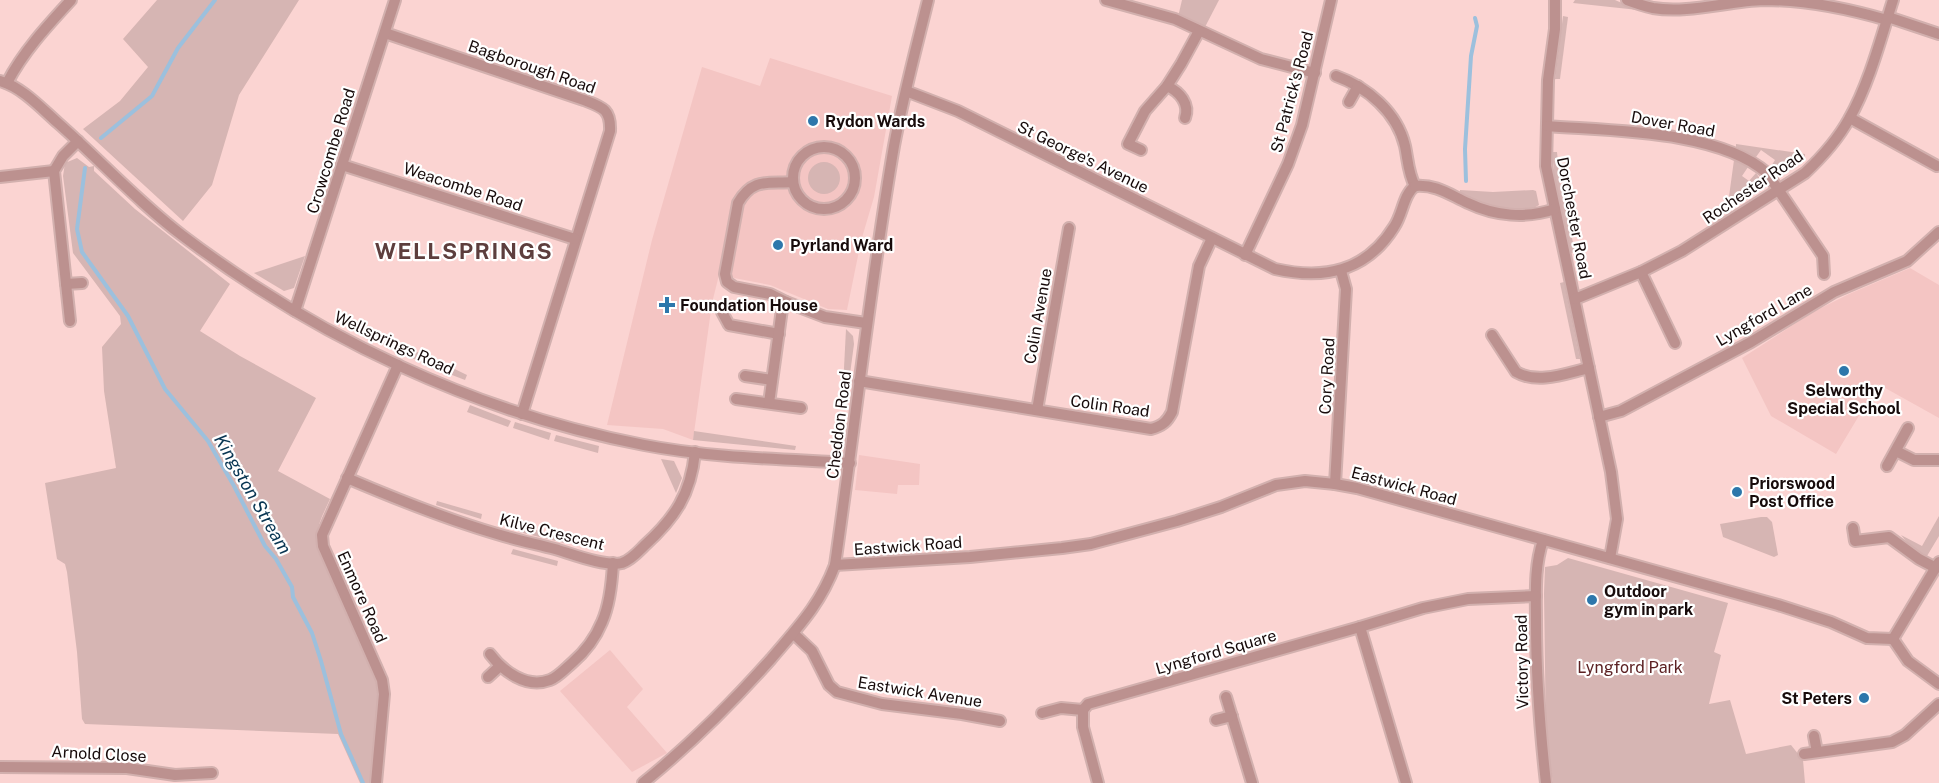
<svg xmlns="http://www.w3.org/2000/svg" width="1939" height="783" viewBox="0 0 1939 783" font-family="'Public Sans',sans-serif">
<rect width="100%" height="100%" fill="#fbd4d2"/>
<!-- built -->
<g fill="#f4c5c3">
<path d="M770,58L892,96L874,197L861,241L847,310L828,309L770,285L734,278L720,271L712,303L693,440L663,429L607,425L652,240L702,67L760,86Z"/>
<path d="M1910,268L1939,285V418L1878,384L1836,454L1771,416L1742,358L1813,312L1849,294Z"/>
<path d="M859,455L920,464L919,485H898L897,494L855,490Z"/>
<path d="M610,650L643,689L627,707L667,753L632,772L560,691Z"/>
</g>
<!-- green -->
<g fill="#d6b5b3">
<path d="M157,0H299L239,95L212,185L183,221L83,129L120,101L148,67L123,39Z"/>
<path d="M1182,0H1219L1205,27L1178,17Z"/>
<path d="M1575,0H1615L1638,10L1573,3Z"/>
<path d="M1563,16L1568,17L1560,79H1555Z"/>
<path d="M1736,144L1805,154V157L1782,175H1778L1770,168L1775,160L1761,150L1756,157L1736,147Z"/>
<path d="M1552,152H1557L1560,182L1575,252L1571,253L1554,173Z"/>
<path d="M77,158L89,167L94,166V171L135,209L230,284L200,331L240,356L316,398L278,471L330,499C323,515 314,529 318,547L379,684V696L372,783H360L338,734L85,724L82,719L77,652L67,572L65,564L57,559L45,483L116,468L104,391L102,347L121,324L120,316L73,253L63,176L65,163Z"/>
<path d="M1734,160L1748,167L1742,176L1749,181L1756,173L1761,180L1751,196L1727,211Z"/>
<circle cx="824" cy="178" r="16"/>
<path d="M1460,190L1493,192L1533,190L1536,191L1539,205C1518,219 1480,204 1460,193Z"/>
<path d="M305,256L294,288L284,291L254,273Z"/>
<path d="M1564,282L1580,359H1576L1560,283Z"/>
<path d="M355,322L392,340L389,347L352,329Z"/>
<path d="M846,329L853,336L854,344L846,404L842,407Z"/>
<path d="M396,342L426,356L423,363L393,349Z"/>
<path d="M430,357L467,375L465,380L426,365Z"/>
<path d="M470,405L511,421L508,427L467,412Z"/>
<path d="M515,422L551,433L549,440L513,428Z"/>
<path d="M694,431L796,446L795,450L693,440Z"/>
<path d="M556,435L599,446L598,453L554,441Z"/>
<path d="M661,459L674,461L682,478L676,493Z"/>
<path d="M437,501L482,514L481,519L436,505Z"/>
<path d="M1939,516V536L1927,556L1910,546L1901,535L1922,546Z"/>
<path d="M1761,517H1767L1772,522L1778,555L1774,557L1723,537L1720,524Z"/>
<path d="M521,526L565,538L564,543L519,532Z"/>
<path d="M513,549L558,561L557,566L511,554Z"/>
<path d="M1568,558L1728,603L1714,652L1721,655L1709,704L1730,700L1746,754L1791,745L1803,760L1805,783H1553L1546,739L1544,593L1545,567L1557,565Z"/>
</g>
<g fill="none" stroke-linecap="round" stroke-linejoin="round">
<!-- stream -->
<g stroke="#9cc0dd" stroke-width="4">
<path d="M101,138L152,96L178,48L215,0"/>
<path d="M85,168L77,229L82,252L128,316L165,389L208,441L234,486L265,546L276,559L292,587L293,597L312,633L321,661L341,734L363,783"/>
<path d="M1466,181L1465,149L1471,56L1477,26L1475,18"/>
</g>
<!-- minor casing -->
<g stroke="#d2b0ae" stroke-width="14">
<g id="minor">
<path d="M1106,0L1175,19L1261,59L1315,73"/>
<path d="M1555,0V29L1548,80L1546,166L1611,472L1617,519L1610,558"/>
<path d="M1627,0C1635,3 1644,6 1653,8C1688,14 1728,1 1764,0C1807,0 1846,8 1887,20"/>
<path d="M1888,17L1939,34"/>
<path d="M385,33L584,100C602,107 611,109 610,131L522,414"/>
<path d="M1336,76C1367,87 1397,112 1405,146C1408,160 1408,173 1415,186"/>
<path d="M0,81C22,87 41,108 58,123C100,160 138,202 183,236C318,338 477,413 644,445C711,458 781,459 850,463"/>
<path d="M7,83C23,52 47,26 71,0"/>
<path d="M1167,86C1180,92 1190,104 1185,118"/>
<path d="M906,91L958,111L1275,269C1324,280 1366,272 1394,227C1403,214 1403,195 1415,186"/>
<path d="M1349,102L1358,86"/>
<path d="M1850,118L1937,166"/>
<path d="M1547,126C1610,131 1718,130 1767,173L1823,256L1824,274"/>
<circle cx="824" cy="178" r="31"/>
<path d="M1141,150L1128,144L1145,111L1167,86L1181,64L1199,31"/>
<path d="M342,165L575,239"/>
<path d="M0,177L54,171"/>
<path d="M793,182C769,184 753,177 738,203L725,274L727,282L734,287L770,294L786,302L825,317L866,323"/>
<path d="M1415,186C1436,184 1450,195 1468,203C1495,216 1526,219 1555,209"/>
<path d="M1245,255L1288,164L1302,125L1331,0"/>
<path d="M1641,272L1675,343"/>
<path d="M66,284L82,283"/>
<path d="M1575,299L1641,272L1682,251L1805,173C1822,157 1838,139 1849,119C1869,84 1881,38 1893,0"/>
<path d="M295,311L395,0"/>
<path d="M722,312L729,325L779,334"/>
<path d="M70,321L54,171L63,156L78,141"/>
<path d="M1492,335L1516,372C1538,385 1567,373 1589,368"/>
<path d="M745,376L772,380"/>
<path d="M859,381L1151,429C1162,426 1167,422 1172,412L1199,266L1212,238"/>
<path d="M736,399L801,408"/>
<path d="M769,403L782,309L786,302"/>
<path d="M1037,410L1069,228"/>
<path d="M1599,417L1621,411L1751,342L1834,292L1907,261L1939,232"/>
<path d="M1896,451L1914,460H1939"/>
<path d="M1887,466L1908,428"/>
<path d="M347,478C396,499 446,519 497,534C516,540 536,544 555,549C572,554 605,567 622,563C631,560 638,552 644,546C675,518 691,494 695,452"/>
<path d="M1335,484L1346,289L1341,271"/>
<path d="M1853,528L1855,541L1889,537L1919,559L1936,568"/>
<path d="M1543,540C1534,567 1536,594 1536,622C1536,676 1540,729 1546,783"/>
<path d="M835,565L970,557L1062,548L1091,544L1177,521L1221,507L1276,485L1305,481L1335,484L1357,488L1778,605L1831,622L1867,638L1893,639"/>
<path d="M794,634L812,651L829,685L837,692L882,704L962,714L1000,721"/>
<path d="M1893,639L1939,562"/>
<path d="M1893,639L1908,661L1939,684"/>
<path d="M490,654C503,671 526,689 550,680C558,677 566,668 572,663C586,651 595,639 602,622C610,604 612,582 613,563"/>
<path d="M488,677L500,666"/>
<path d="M1226,697L1252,783"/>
<path d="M1042,713L1061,708L1083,710"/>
<path d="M1216,720L1232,716"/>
<path d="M1814,736L1817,752"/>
<path d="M1804,754L1892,742L1905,735L1939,704"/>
<path d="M0,767L127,768L175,775L212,773"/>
<path d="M376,783L384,694L382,680L323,546L322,535L398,365"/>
<path d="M643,783C690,745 731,704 771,659C798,627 820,605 835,565C855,426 870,285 894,146C903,97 916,49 928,0"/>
<path d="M1098,783L1083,727V710L1088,704L1360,627"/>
<path d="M1406,783L1360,627L1423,608L1468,599L1536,596"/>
</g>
</g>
<!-- minor -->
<use href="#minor" stroke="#bc918f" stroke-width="10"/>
</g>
<!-- markers -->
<g fill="#2d77ab" stroke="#fff" stroke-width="2">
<circle cx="813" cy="121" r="6"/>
<circle cx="778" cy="245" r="6"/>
<path d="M664 296h6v6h6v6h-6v6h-6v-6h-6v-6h6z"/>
<circle cx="1844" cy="371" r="6"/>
<circle cx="1737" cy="492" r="6"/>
<circle cx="1592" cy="600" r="6"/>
<circle cx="1864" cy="698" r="6"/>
</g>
<g text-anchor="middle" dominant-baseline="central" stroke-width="4.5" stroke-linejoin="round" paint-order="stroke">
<!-- street labels -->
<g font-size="16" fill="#170b0b" stroke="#fff">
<text transform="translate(532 67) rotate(19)">Bagborough Road</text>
<text transform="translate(1292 92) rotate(-75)">St Patrick's Road</text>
<text transform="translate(1673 124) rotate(10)">Dover Road</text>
<text transform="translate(331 151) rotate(-73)">Crowcombe Road</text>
<text transform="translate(1083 157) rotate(26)">St George's Avenue</text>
<text transform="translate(463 187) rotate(18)">Weacombe Road</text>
<text transform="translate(1753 187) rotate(-34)">Rochester Road</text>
<text transform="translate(1574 218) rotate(79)">Dorchester Road</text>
<text transform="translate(1764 315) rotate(-30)">Lyngford Lane</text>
<text transform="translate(1038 316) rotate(-80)">Colin Avenue</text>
<text transform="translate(394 343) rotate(25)">Wellsprings Road</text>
<text transform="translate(1327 376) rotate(-87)">Cory Road</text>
<text transform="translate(1110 406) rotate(8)">Colin Road</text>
<text transform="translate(839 425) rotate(-83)">Cheddon Road</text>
<text transform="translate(1404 486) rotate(15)">Eastwick Road</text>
<text transform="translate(552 532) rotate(14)">Kilve Crescent</text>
<text transform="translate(908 546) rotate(-4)">Eastwick Road</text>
<text transform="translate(362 597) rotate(66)">Enmore Road</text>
<text transform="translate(1216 652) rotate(-16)">Lyngford Square</text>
<text transform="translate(1522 662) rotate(-91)">Victory Road</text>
<text transform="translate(920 692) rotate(9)">Eastwick Avenue</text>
<text transform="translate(99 754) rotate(3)">Arnold Close</text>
</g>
<!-- poi labels -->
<g font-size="16" font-weight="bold" fill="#170b0b" stroke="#fff" text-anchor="start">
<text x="825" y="121">Rydon Wards</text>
<text x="790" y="245">Pyrland Ward</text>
<text x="680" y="305">Foundation House</text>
<text x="1844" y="390" text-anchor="middle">Selworthy<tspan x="1844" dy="18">Special School</tspan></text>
<text x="1749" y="483">Priorswood<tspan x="1749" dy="18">Post Office</tspan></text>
<text x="1604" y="591">Outdoor<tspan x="1604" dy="18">gym in park</tspan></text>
<text x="1852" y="698" text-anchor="end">St Peters</text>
</g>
<!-- park labels -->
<g font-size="16" fill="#5c2123" stroke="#fff">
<text x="1630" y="667">Lyngford Park</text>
</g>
<!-- water labels -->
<g font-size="18" font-style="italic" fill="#083552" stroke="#fff">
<text transform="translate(253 494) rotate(60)">Kingston Stream</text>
</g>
<!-- district labels -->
<g font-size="22" font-weight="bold" letter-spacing="1.5" fill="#5d3e3d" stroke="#fff">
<text x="464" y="251">WELLSPRINGS</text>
</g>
</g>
</svg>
